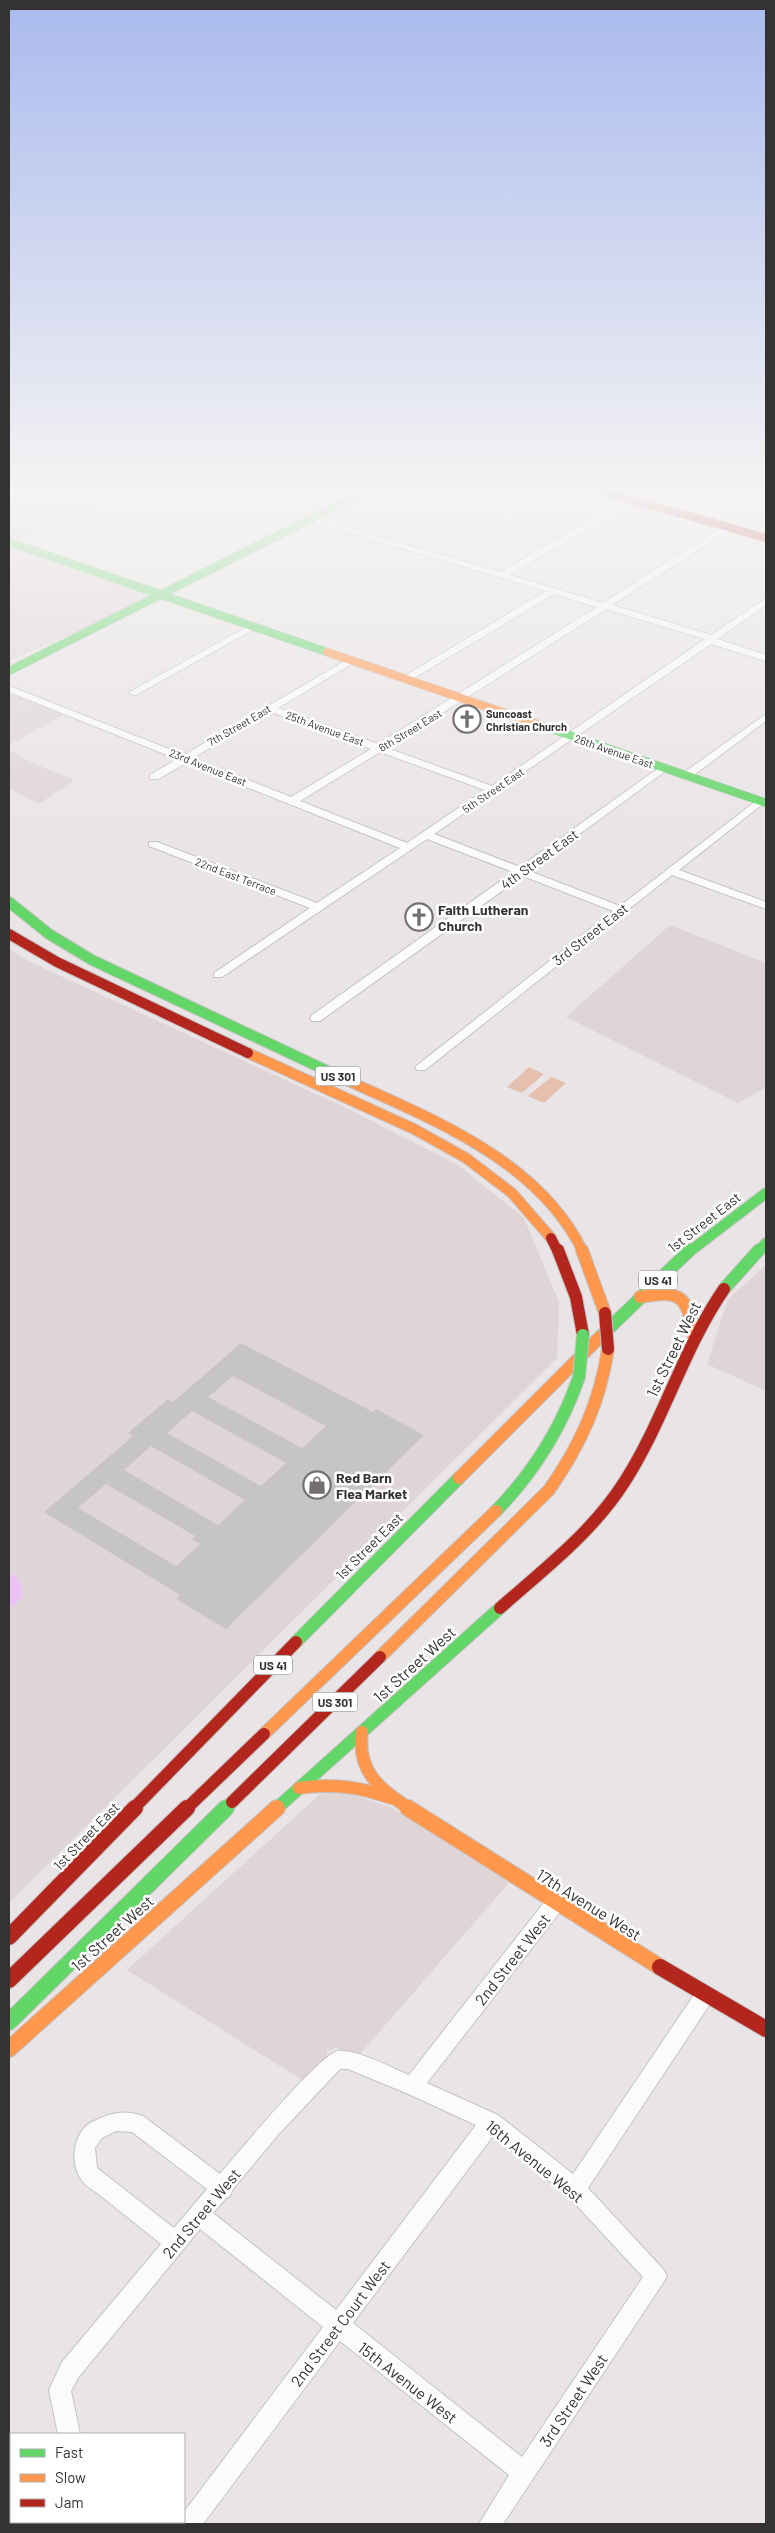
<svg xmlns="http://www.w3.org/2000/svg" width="775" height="2533" viewBox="0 0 775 2533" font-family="Barlow,sans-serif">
<rect width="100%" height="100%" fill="#e9e4e5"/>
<!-- built -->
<g fill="#dfd4d6">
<path d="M9,491H94L79,498L101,504L18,543L9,540Z"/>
<path d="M9,545L155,595L71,637L67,636L9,661Z"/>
<path d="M9,694L37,703L65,714L9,745Z"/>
<path d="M9,750L35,764L74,780L39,804L9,789Z"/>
<path d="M670,925L766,963V1087L738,1103L566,1017Z"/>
<path d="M9,949L28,961L346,1108L458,1165L524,1218L559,1302L557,1358L9,1903V1609L23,1597L20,1580L9,1571Z"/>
<path d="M766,1265V1391L707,1364L728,1299Z"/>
<path d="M328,1787L391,1807L509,1883L360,2054L340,2050L336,2047L332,2050H327V2056L304,2081L127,1970Z"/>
</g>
<!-- green -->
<g fill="#e6c0af">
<path d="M529,1067L544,1074L522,1093L507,1087Z"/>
<path d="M551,1077L566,1083L544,1103L528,1096Z"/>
</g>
<!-- water -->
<path fill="#ebc2f6" d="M9,1571L20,1580L23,1597L9,1609Z"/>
<!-- building -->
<path fill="#c7c4c5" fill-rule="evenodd" d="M241,1343L373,1412L376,1409L424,1435L226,1629L176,1599L180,1595L44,1512L133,1436L128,1433L168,1399L173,1402ZM233,1376L326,1426L302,1448L208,1397ZM192,1411L286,1463L261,1486L167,1433ZM151,1446L245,1500L218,1525L124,1470ZM106,1484L195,1536L191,1539L200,1544L176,1566L78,1508Z"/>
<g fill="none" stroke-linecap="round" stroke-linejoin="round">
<!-- street casing -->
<g stroke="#c5c2c3" stroke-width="2">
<g id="street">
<path d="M300,491H314L348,503L344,505Z"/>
<path d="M629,498L636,500L509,575L603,603L725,525H731V529L612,605L711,635L766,598V605L717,639L766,655V661L711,644L434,834L520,867L663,765L667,766V770L529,871L620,906L760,798L764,799V803L679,870L766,902V909L672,875L425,1070H417L415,1067L613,911L523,876L320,1021H312L310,1018L312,1015L513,872L427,839L222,977H214V973L310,908L149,846V842H157L317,903L400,848L186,763L158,779H150V775L177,759L9,692V686L12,687L184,755L352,657L357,660L355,662L278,708L378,744L597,607L554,594L409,681H403V677L546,591L309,521V517L500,572ZM606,609L705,639L492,786L387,748ZM271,712L371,749L291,797L193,758ZM380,752L485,790L407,843L300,801Z"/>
<path d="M250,625L258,627L136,695L128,693Z"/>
<path d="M766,714V721L690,778H682V774Z"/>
<path d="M556,1894L563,1896L565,1902L563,1908L427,2083L498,2115L573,2174L698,1989L705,1986L712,1989L715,1995L712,2001L588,2188L663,2269L667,2276L663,2283L503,2524H479L509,2475L340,2341L203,2524H178V2522H184V2512L323,2327L200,2229L78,2378L71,2391L80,2434H58L49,2390L62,2362L161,2244C141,2228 121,2212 101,2196C95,2191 85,2186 81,2179C69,2162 74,2131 92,2122C110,2113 124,2109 143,2116L220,2174C236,2155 321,2053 338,2051C357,2049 391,2068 409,2075L549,1896ZM340,2069H348L406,2093L476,2125L336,2310L213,2213L226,2198L230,2196L233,2189L277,2136ZM116,2131L132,2132L207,2189L174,2228L97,2168L95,2148L102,2138ZM493,2136L568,2196L643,2277L522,2457L353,2323Z"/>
<rect x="75" y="2522" width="23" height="2"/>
</g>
</g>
<!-- fast-far3 casing -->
<g stroke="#c5c2c3" stroke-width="9">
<g id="fast-far3">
<path d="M9,542L327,652"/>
<path d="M9,671L366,491"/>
<path d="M546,727L766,803"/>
</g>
</g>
<!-- fast-far2 casing -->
<g stroke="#c5c2c3" stroke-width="12">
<g id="fast-far2">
<path d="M9,902L49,934L92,960L353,1083"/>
<path d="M689,1252L766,1193"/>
<path d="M758,1252L766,1243"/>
</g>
</g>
<!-- fast-far1 casing -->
<g stroke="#c5c2c3" stroke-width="14">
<g id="fast-far1">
<path d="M724,1289L759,1250"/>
<path d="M600,1337L690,1250"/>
<path d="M496,1511C534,1472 561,1429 579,1377"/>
<path d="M296,1642L459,1478"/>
<path d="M277,1808L500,1608"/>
<path d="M225,1809L232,1802"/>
</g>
</g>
<!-- fast casing -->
<g stroke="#c5c2c3" stroke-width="18">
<path id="fast" d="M9,2022L226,1808"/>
</g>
<!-- slow-far3 casing -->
<g stroke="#c5c2c3" stroke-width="9">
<path id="slow-far3" d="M327,652L546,727"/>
</g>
<!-- slow-far2 casing -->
<g stroke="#c5c2c3" stroke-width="12">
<g id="slow-far2">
<path d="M248,1053L414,1129L466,1158L512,1193L551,1238"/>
<path d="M353,1083C437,1121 541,1163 583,1252"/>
</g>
</g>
<!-- slow-far1 casing -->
<g stroke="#c5c2c3" stroke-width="14">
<g id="slow-far1">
<path d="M582,1250L605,1313"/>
<path d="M640,1297C681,1290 687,1295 694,1336"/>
<path d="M459,1478L600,1337"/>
<path d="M380,1657L549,1490C580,1446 600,1402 608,1349"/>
<path d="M362,1732C357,1772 379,1788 410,1809"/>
<path d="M264,1734L496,1511"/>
<path d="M299,1788C332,1783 360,1787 391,1798"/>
</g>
</g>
<!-- slow casing -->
<g stroke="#c5c2c3" stroke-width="18">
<g id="slow">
<path d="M408,1808L660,1967"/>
<path d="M9,2049L277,1808"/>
</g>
</g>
<!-- jam-far3 casing -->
<g stroke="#c5c2c3" stroke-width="9">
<path id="jam-far3" d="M601,491L766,538"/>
</g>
<!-- jam-far2 casing -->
<g stroke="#c5c2c3" stroke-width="12">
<g id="jam-far2">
<path d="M9,934L57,962L248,1053"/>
<path d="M551,1238L558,1252"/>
</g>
</g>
<!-- jam-far1 casing -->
<g stroke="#c5c2c3" stroke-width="14">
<g id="jam-far1">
<path d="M558,1250L576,1297L583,1335"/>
<path d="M500,1608C544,1569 593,1532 625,1481C664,1420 683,1349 724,1289"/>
<path d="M232,1802L380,1657"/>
<path d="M133,1809L296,1642"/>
<path d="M186,1809L264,1734"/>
</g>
</g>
<!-- jam casing -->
<g stroke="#c5c2c3" stroke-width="18">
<g id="jam">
<path d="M9,1937L135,1808"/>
<path d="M660,1967L766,2029"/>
<path d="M9,1980L187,1808"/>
</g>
</g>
<!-- street -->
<use href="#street" fill="#fcfbfb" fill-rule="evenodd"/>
<!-- fast-far3 -->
<use href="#fast-far3" stroke="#63d668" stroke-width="8"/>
<!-- fast-far2 -->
<use href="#fast-far2" stroke="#63d668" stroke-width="10"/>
<!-- fast-far1 -->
<use href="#fast-far1" stroke="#63d668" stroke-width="12"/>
<!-- fast -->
<use href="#fast" stroke="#63d668" stroke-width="16"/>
<!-- slow-far3 -->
<use href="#slow-far3" stroke="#ff974d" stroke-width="8"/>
<!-- slow-far2 -->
<use href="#slow-far2" stroke="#ff974d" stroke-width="10"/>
<!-- slow-far1 -->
<use href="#slow-far1" stroke="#ff974d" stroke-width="12"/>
<!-- slow -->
<use href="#slow" stroke="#ff974d" stroke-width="16"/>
<!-- jam-far3 -->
<use href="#jam-far3" stroke="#b3261e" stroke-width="8"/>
<!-- jam-far2 -->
<use href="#jam-far2" stroke="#b3261e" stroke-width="10"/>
<!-- jam-far1 -->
<use href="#jam-far1" stroke="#b3261e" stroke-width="12"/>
<!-- jam -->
<use href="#jam" stroke="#b3261e" stroke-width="16"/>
<!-- fast-bridge casing -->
<g stroke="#c5c2c3" stroke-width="14" stroke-linecap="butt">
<path id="fast-bridge" d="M579,1377L583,1335"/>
</g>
<!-- jam-bridge casing -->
<g stroke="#c5c2c3" stroke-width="14" stroke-linecap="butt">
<path id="jam-bridge" d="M605,1313L608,1349"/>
</g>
<!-- fast-bridge -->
<use href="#fast-bridge" stroke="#63d668" stroke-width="12"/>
<!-- jam-bridge -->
<use href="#jam-bridge" stroke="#b3261e" stroke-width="12"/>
</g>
<!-- sky -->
<linearGradient id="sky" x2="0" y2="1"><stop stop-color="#a9baee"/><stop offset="0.58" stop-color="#f5f3f3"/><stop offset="1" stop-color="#f5f3f3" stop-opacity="0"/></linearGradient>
<rect width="775" height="846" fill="url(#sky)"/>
<!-- icons -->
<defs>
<g id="church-ring" transform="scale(1.4375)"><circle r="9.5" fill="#fff" stroke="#747071" stroke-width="1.5"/><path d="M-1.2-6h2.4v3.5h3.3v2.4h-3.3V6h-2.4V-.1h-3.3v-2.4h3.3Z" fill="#747071"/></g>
<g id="shop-ring" transform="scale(1.4375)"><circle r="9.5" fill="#fff" stroke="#747071" stroke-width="1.5"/><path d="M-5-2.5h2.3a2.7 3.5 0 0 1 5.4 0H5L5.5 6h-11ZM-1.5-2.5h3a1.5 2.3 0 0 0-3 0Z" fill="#747071"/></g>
</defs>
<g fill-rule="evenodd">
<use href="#church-ring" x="467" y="719"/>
<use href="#church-ring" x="419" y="917"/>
<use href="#shop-ring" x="317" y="1485"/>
</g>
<g text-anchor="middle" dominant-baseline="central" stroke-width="5" stroke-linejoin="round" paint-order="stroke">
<!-- far-poi labels -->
<g font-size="11" font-weight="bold" fill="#353232" stroke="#fff" text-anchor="start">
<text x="486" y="713">Suncoast<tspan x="486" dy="13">Christian Church</tspan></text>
</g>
<!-- far-street labels -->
<g font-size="11" fill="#353232" stroke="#fff">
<text transform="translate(239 725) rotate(-30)">7th Street East</text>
<text transform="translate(325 728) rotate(20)">25th Avenue East</text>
<text transform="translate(410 730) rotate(-31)">6th Street East</text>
<text transform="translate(614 751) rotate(19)">26th Avenue East</text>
<text transform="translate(208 767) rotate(22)">23rd Avenue East</text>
<text transform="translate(493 790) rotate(-34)">5th Street East</text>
<text transform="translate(236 876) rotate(21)">22nd East Terrace</text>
</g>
<!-- shield labels -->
<g fill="#fff" stroke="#727070" stroke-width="1">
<rect x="315.5" y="1066.5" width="45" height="19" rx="4"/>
<rect x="639" y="1270.5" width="38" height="19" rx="4"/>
<rect x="254" y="1655.5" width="38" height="19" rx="4"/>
<rect x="312.5" y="1692.5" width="45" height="19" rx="4"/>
</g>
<g font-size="12" font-weight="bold" fill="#353232">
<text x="338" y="1076">US 301</text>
<text x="658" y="1280">US 41</text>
<text x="273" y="1665">US 41</text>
<text x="335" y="1702">US 301</text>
</g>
<!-- street labels -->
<g font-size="14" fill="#353232" stroke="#fff">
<text transform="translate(539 859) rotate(-36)">4th Street East</text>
<text transform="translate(590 934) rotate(-38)">3rd Street East</text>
<text transform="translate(704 1222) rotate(-38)">1st Street East</text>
<text transform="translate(369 1546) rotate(-45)">1st Street East</text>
<text transform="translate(86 1836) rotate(-46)">1st Street East</text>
</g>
<!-- poi labels -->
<g font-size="14" font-weight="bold" fill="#353232" stroke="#fff" text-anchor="start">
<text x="438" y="909">Faith Lutheran<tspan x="438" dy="16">Church</tspan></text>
<text x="336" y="1477">Red Barn<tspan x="336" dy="16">Flea Market</tspan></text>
</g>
<!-- near-street labels -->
<g font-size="16" fill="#353232" stroke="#fff">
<text transform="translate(673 1349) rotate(-64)">1st Street West</text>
<text transform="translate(414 1664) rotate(-42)">1st Street West</text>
<text transform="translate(589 1904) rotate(32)">17th Avenue West</text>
<text transform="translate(112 1933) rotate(-42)">1st Street West</text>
<text transform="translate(512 1959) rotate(-52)">2nd Street West</text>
<text transform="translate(535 2161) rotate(39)">16th Avenue West</text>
<text transform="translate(201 2213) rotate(-50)">2nd Street West</text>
<text transform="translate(340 2323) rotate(-53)">2nd Street Court West</text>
<text transform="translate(408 2382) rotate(38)">15th Avenue West</text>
<text transform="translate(573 2400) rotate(-56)">3rd Street West</text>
</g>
</g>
<!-- border -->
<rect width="775" height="2533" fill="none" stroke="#353232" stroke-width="20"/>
<!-- legend -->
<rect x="10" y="2433" width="175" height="90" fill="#ffffff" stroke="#aeadad"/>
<rect x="20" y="2449" width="25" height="8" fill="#63d668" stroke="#aeadad"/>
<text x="55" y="2458" font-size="15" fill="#353232">Fast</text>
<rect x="20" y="2474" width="25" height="8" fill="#ff974d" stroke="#aeadad"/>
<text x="55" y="2483" font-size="15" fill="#353232">Slow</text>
<rect x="20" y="2499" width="25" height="8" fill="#b3261e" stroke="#aeadad"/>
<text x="55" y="2508" font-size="15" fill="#353232">Jam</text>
</svg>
